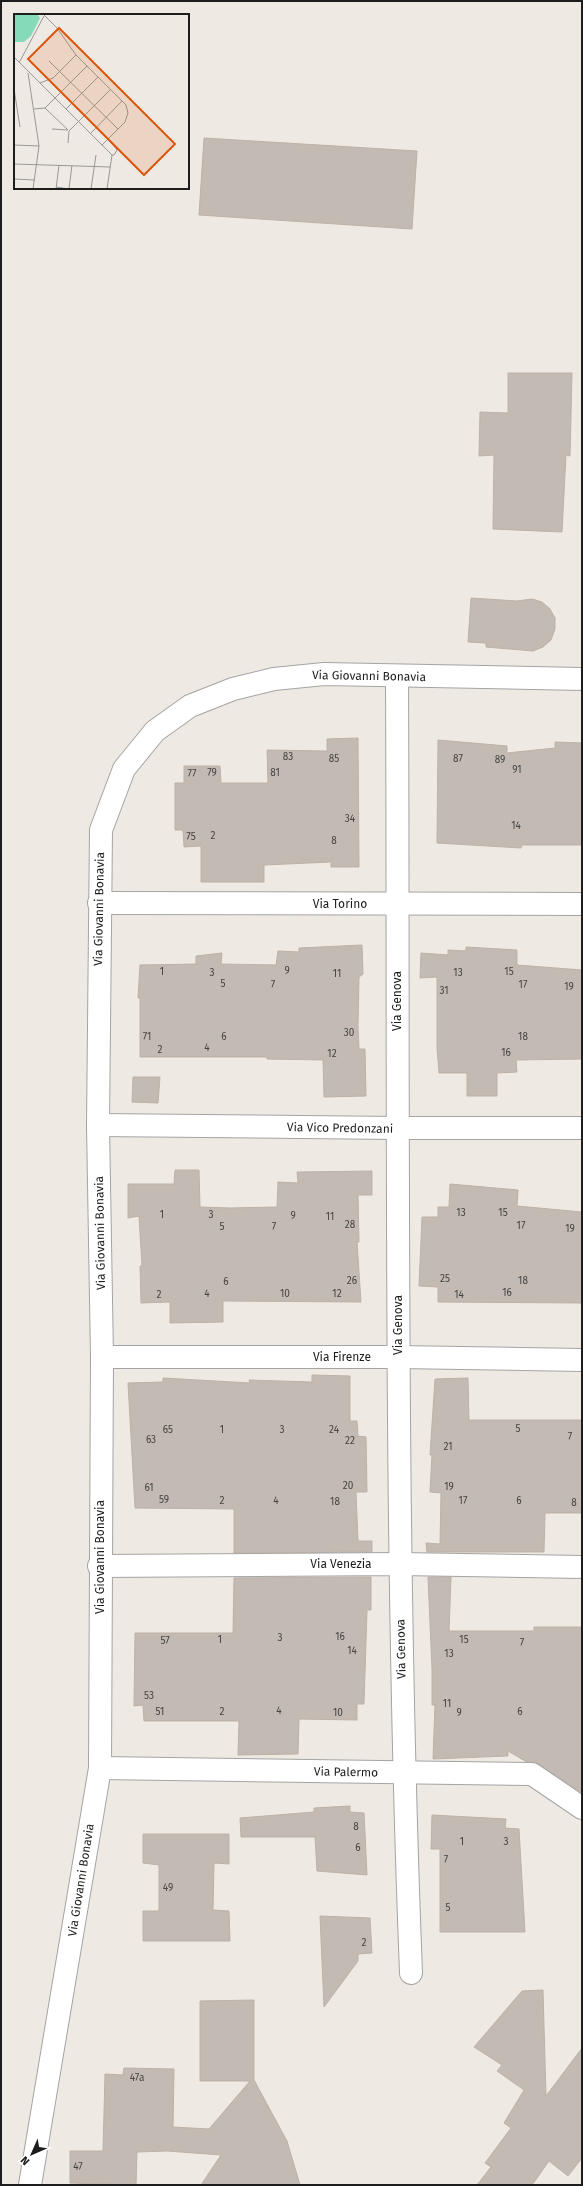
<svg xmlns="http://www.w3.org/2000/svg" width="583" height="2186" viewBox="0 0 583 2186" font-family="'Fira Sans',sans-serif">
<rect width="100%" height="100%" fill="#eeeae3"/>
<!-- building -->
<g fill="#c2bab3" stroke="#beb1a6">
<path d="M204,138L417,151L412,229L199,215Z"/>
<path d="M508,373H572L570,456L566,455L562,532L493,529L494,455L479,456L480,412L508,413Z"/>
<path d="M471,598L517,601L532,599L542,602L550,609L555,618V629L551,640L543,647L533,651L486,647V643L468,642Z"/>
<path d="M358,738L359,867H331V862L264,865V882H201V846L184,847L183,830H175V783H184V766H220L221,783H268L267,750L327,751V739Z"/>
<path d="M438,740L507,746V753L555,748V742L582,743V845H522L521,848L437,843Z"/>
<path d="M362,945L363,974L359,977L358,1025L359,1049H365L366,1096L324,1097L323,1060L267,1059V1057H140V998H138L140,965L196,964V956L222,953L221,964L276,965L278,951L299,952V948Z"/>
<path d="M466,947L517,950V965L582,970V1059L516,1060L517,1072L497,1073V1096H467V1073H439L437,1048V977L420,978L421,953L448,955V950L466,951Z"/>
<path d="M133,1077H160L158,1103L132,1102Z"/>
<path d="M175,1170H199L200,1207L230,1208L277,1207L278,1182L298,1183L297,1172L372,1171V1195H358L359,1242H357L361,1302L223,1301V1322L170,1323V1302L141,1303L140,1266H142L139,1216L128,1218V1184H174Z"/>
<path d="M450,1184L518,1190L517,1206L582,1212V1303L438,1302V1287L419,1286L422,1217H438V1207H449Z"/>
<path d="M312,1375L350,1376V1421H357L358,1436L366,1437L367,1492H356L358,1541H372V1552L234,1553V1509L135,1508L128,1383L163,1382V1378L250,1383L249,1380L312,1382Z"/>
<path d="M468,1378L469,1420H582V1513H545L544,1552H427L426,1543L440,1544L441,1493L430,1492L432,1455H430L435,1379Z"/>
<path d="M371,1577V1610H367L364,1704H357V1720L299,1719L298,1754L238,1755L239,1721H144L143,1705L134,1706L135,1633H233L234,1578Z"/>
<path d="M428,1577H451L449,1631H534V1627H582V1793L539,1764L525,1761L508,1751V1756L433,1759L435,1705H432V1669Z"/>
<path d="M350,1806V1812L364,1813L367,1875L317,1871L315,1837H241L240,1818L314,1812V1808Z"/>
<path d="M432,1815L506,1819L505,1828L519,1829L525,1932H440V1849H431Z"/>
<path d="M143,1834H229V1864L214,1863L213,1910L229,1911L230,1941H143V1911H159V1865L143,1863Z"/>
<path d="M320,1916L370,1918L372,1953L358,1954V1961L324,2007Z"/>
<path d="M543,1990L546,2096L582,2048V2158L568,2176L549,2161L532,2185H477L491,2167L485,2163L511,2128L504,2123L524,2090L497,2071L502,2065L474,2047L522,1991Z"/>
<path d="M254,2000V2080L287,2141L300,2185H201L221,2155L167,2151L137,2152L136,2185L70,2183V2151H103L105,2074L123,2075L124,2068L174,2069L173,2127L209,2129L250,2081H200V2001Z"/>
</g>
<g fill="none" stroke-linecap="round" stroke-linejoin="round">
<!-- street casing -->
<g stroke="#a4a4a4" stroke-width="24">
<g id="street">
<path d="M397,677C399,1109 394,1541 411,1973"/>
<path d="M99,903L582,904"/>
<path d="M98,1125L397,1128H582"/>
<path d="M102,1357H398L582,1360"/>
<path d="M99,1566L400,1564L582,1567"/>
<path d="M100,1768L532,1774L582,1808"/>
<path d="M30,2185L100,1768L102,1357L98,1125L101,830L124,769L155,731L190,706L233,689L274,679L324,674L582,679"/>
</g>
</g>
<!-- street -->
<use href="#street" stroke="#fff" stroke-width="22"/>
</g>
<g text-anchor="middle" dominant-baseline="central" stroke-width="3" stroke-linejoin="round" paint-order="stroke">
<!-- number labels -->
<g font-size="10" fill="#464442">
<text x="288" y="757">83</text>
<text x="334" y="759">85</text>
<text x="458" y="759">87</text>
<text x="500" y="760">89</text>
<text x="517" y="770">91</text>
<text x="212" y="773">79</text>
<text x="275" y="773">81</text>
<text x="192" y="774">77</text>
<text x="350" y="819">34</text>
<text x="516" y="826">14</text>
<text x="213" y="836">2</text>
<text x="191" y="837">75</text>
<text x="334" y="841">8</text>
<text x="287" y="971">9</text>
<text x="162" y="972">1</text>
<text x="509" y="972">15</text>
<text x="212" y="973">3</text>
<text x="458" y="973">13</text>
<text x="337" y="974">11</text>
<text x="223" y="984">5</text>
<text x="273" y="985">7</text>
<text x="523" y="985">17</text>
<text x="569" y="987">19</text>
<text x="444" y="991">31</text>
<text x="349" y="1033">30</text>
<text x="147" y="1037">71</text>
<text x="224" y="1037">6</text>
<text x="523" y="1037">18</text>
<text x="207" y="1048">4</text>
<text x="160" y="1050">2</text>
<text x="506" y="1053">16</text>
<text x="332" y="1054">12</text>
<text x="461" y="1213">13</text>
<text x="503" y="1213">15</text>
<text x="162" y="1215">1</text>
<text x="211" y="1215">3</text>
<text x="293" y="1216">9</text>
<text x="330" y="1217">11</text>
<text x="350" y="1225">28</text>
<text x="521" y="1226">17</text>
<text x="222" y="1227">5</text>
<text x="274" y="1227">7</text>
<text x="570" y="1229">19</text>
<text x="445" y="1279">25</text>
<text x="352" y="1281">26</text>
<text x="523" y="1281">18</text>
<text x="226" y="1282">6</text>
<text x="507" y="1293">16</text>
<text x="207" y="1294">4</text>
<text x="285" y="1294">10</text>
<text x="337" y="1294">12</text>
<text x="159" y="1295">2</text>
<text x="459" y="1295">14</text>
<text x="518" y="1429">5</text>
<text x="168" y="1430">65</text>
<text x="222" y="1430">1</text>
<text x="282" y="1430">3</text>
<text x="334" y="1430">24</text>
<text x="570" y="1437">7</text>
<text x="151" y="1440">63</text>
<text x="350" y="1441">22</text>
<text x="448" y="1447">21</text>
<text x="348" y="1486">20</text>
<text x="449" y="1487">19</text>
<text x="149" y="1488">61</text>
<text x="164" y="1500">59</text>
<text x="222" y="1501">2</text>
<text x="276" y="1501">4</text>
<text x="463" y="1501">17</text>
<text x="519" y="1501">6</text>
<text x="335" y="1502">18</text>
<text x="574" y="1503">8</text>
<text x="340" y="1637">16</text>
<text x="280" y="1638">3</text>
<text x="220" y="1640">1</text>
<text x="464" y="1640">15</text>
<text x="165" y="1641">57</text>
<text x="522" y="1643">7</text>
<text x="352" y="1651">14</text>
<text x="449" y="1654">13</text>
<text x="149" y="1696">53</text>
<text x="447" y="1704">11</text>
<text x="279" y="1711">4</text>
<text x="160" y="1712">51</text>
<text x="222" y="1712">2</text>
<text x="520" y="1712">6</text>
<text x="338" y="1713">10</text>
<text x="459" y="1713">9</text>
<text x="356" y="1827">8</text>
<text x="462" y="1842">1</text>
<text x="506" y="1842">3</text>
<text x="358" y="1848">6</text>
<text x="446" y="1860">7</text>
<text x="168" y="1888">49</text>
<text x="448" y="1908">5</text>
<text x="364" y="1943">2</text>
<text x="137" y="2078">47a</text>
<text x="78" y="2167">47</text>
</g>
<!-- street labels -->
<g font-size="12" fill="#1d1d1d" stroke="#fff">
<text transform="translate(369 676) rotate(1)">Via Giovanni Bonavia</text>
<text x="340" y="904">Via Torino</text>
<text transform="translate(99 909) rotate(-89)">Via Giovanni Bonavia</text>
<text transform="translate(397 1001) rotate(-90)">Via Genova</text>
<text transform="translate(340 1128) rotate(1)">Via Vico Predonzani</text>
<text transform="translate(100 1233) rotate(-91)">Via Giovanni Bonavia</text>
<text transform="translate(398 1325) rotate(-90)">Via Genova</text>
<text x="342" y="1357">Via Firenze</text>
<text transform="translate(100 1557) rotate(-90)">Via Giovanni Bonavia</text>
<text x="341" y="1564">Via Venezia</text>
<text transform="translate(401 1649) rotate(-91)">Via Genova</text>
<text transform="translate(346 1772) rotate(1)">Via Palermo</text>
<text transform="translate(81 1880) rotate(-81)">Via Giovanni Bonavia</text>
</g>
</g>
<!-- overview -->
<g transform="translate(14 14)">
<rect width="175" height="175" fill="#eeeae3"/>
<path d="M0,0H23L26,4L17,22L10,28H0Z" fill="#84dab9"/>
<path fill="none" stroke="#9a9894" stroke-width="1" d="M29,0L43,14L62,41L112,91L114,99L111,108L88,131M0,43L98,141M35,47L104,115M5,49L30,2M14,59L25,132L19,175M26,69L39,64L62,41M0,75L6,113M31,94L73,52M20,95L31,94L54,116M52,95L84,63M38,115L54,116M76,120L108,87M94,125L103,136L100,141H98M54,129L55,117L97,75M0,131L25,132M0,150L96,153M0,165L21,166M42,173L55,175M42,175L45,151M55,175L58,151M77,175L82,141M93,175L98,141"/>
<path fill="#de560d" fill-opacity="0.15" stroke="#de560d" stroke-width="2" d="M45,14L161,130L130,161L14,45Z"/>
<rect width="175" height="175" fill="none" stroke="#1d1d1d" stroke-width="2"/>
</g>
<!-- border -->
<rect width="583" height="2186" fill="none" stroke="#1d1d1d" stroke-width="4"/>
<!-- north arrow -->
<g transform="translate(32 2154) rotate(225)" stroke="#ffffff" stroke-width="3" paint-order="stroke">
<path d="M0-3L7 15L0 10L-7 15Z" fill="#1d1d1d"/>
<text y="-6" font-size="11" font-weight="bold" text-anchor="middle" fill="#1d1d1d">N</text>
</g>
</svg>
